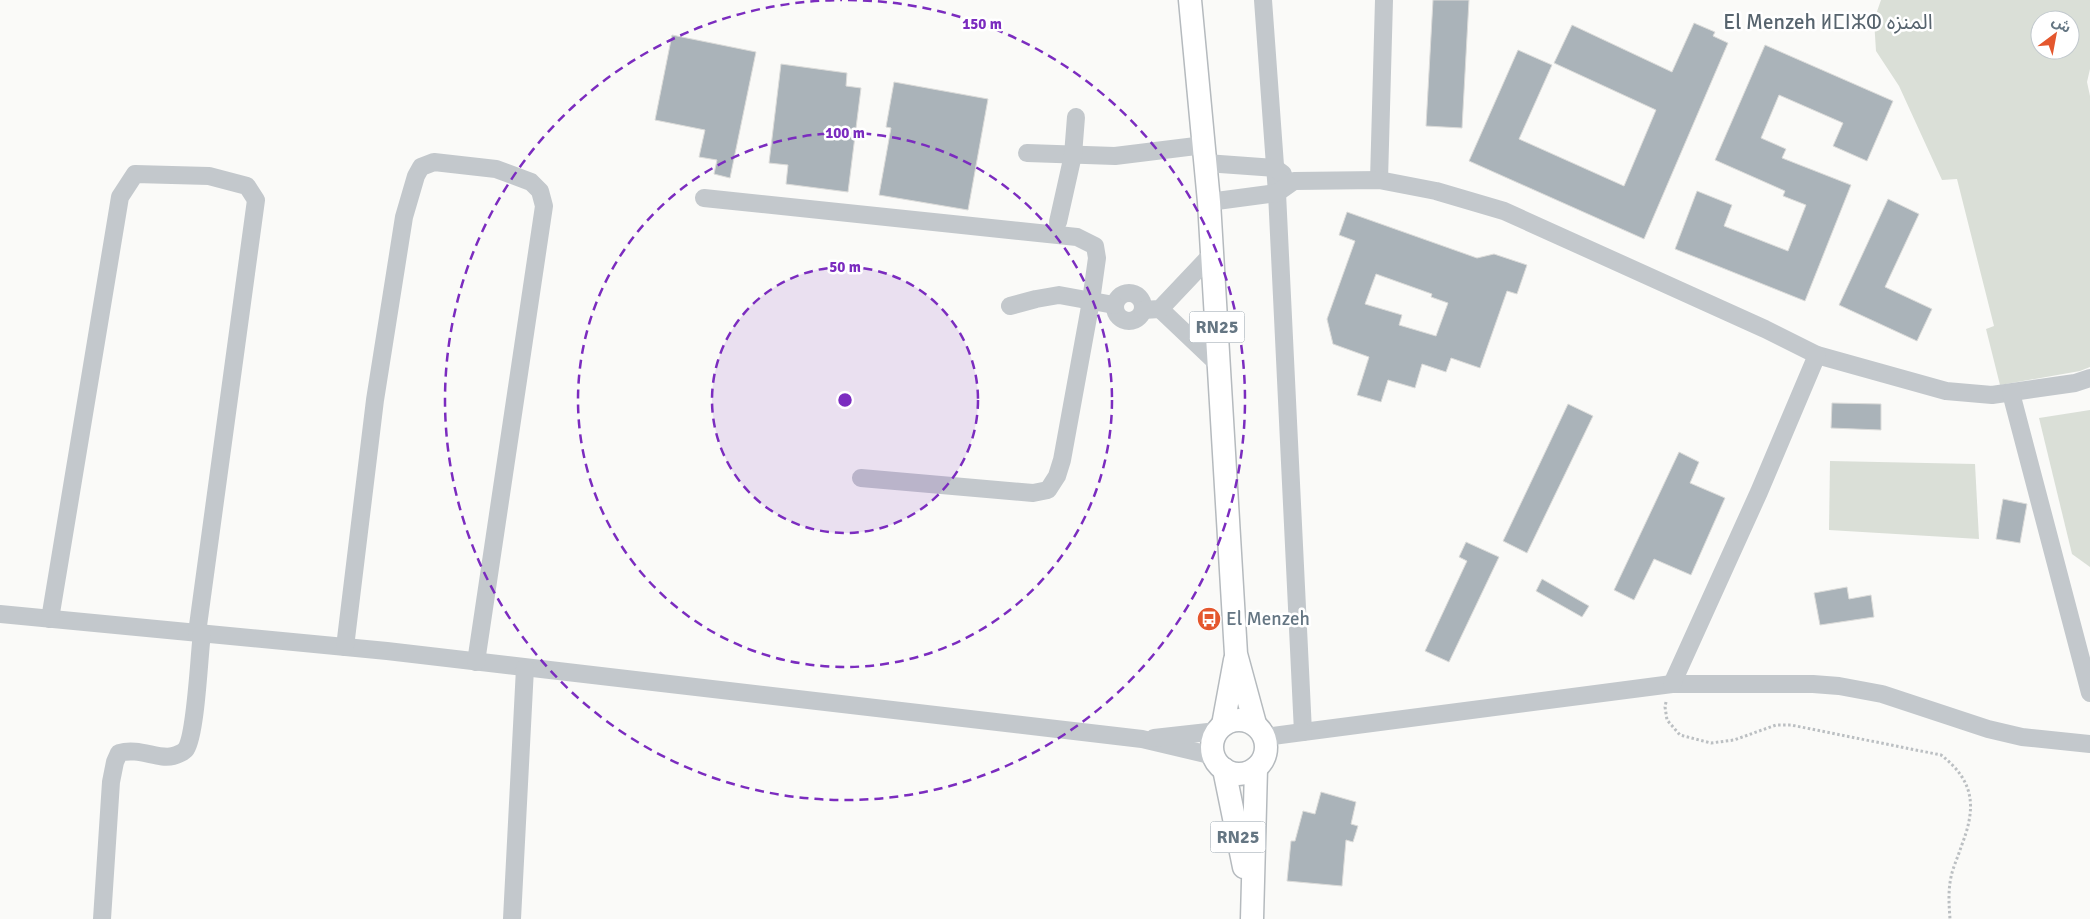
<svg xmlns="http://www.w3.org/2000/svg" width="2090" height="919" viewBox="0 0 2090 919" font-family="Signika,'Noto Sans Arabic','Noto Sans Tifinagh',sans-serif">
<rect width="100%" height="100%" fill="#fafaf8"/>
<!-- green -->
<g fill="#dadfd7" fill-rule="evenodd">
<path d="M1881,0H2090V69L2087,82L2090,96V367L2080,371L2000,385L1986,329L1994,326L1957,179L1942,180L1899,86L1876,51L1874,20ZM2040,20H2070V50H2040Z"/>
<path d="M2090,410V567L2072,554L2039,418Z"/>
<path d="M1830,461L1975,464L1979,539L1829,530Z"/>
</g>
<!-- building -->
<g fill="#aab3b9" stroke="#dcdcda" fill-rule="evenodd">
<path d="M1433,0H1469L1462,128L1426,126Z"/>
<path d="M1694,23L1715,32L1713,36L1728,43L1644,239L1469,161L1518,50L1552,65L1519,139L1624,186L1656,110L1554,63L1572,25L1672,72Z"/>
<path d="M672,35L756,52L730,178L714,174L717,160L699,157L705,130L655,120Z"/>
<path d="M1765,45L1893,101L1867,161L1833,146L1843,123L1779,95L1761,138L1786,149L1782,158L1851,185L1805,301L1675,249L1697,191L1732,205L1724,226L1788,251L1806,205L1783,196L1785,191L1715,160Z"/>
<path d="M781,64L847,73L846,86L861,88L848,192L786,184L788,165L769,163Z"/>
<path d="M894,82L988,99L968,210L879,195L891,128L886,127Z"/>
<path d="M1888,199L1919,214L1885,287L1932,309L1917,341L1839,305Z"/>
<path d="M1347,212L1477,258L1494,254L1527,265L1517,294L1507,291L1480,368L1451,358L1446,372L1422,364L1415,388L1388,380L1381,402L1357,395L1369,357L1333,344L1327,319L1355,241L1339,235ZM1376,274L1432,294L1431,297L1448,303L1436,336L1399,325L1402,315L1365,304Z"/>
<path d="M1832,403L1881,404V430L1831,428Z"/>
<path d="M1568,404L1593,416L1527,553L1503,541Z"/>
<path d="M1679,452L1699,462L1690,483L1725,498L1691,575L1654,559L1634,600L1614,590Z"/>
<path d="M2003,499L2027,504L2020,543L1996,539Z"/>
<path d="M1466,542L1499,557L1449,662L1425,651L1467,561L1459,557Z"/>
<path d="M1542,579L1589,606L1582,617L1536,591Z"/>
<path d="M1847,587L1849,599L1871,595L1874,617L1820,625L1814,593Z"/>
<path d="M1321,792L1356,802L1351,824L1358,826L1353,842L1346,840L1342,886L1287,881L1291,841H1295L1303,811L1315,814Z"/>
</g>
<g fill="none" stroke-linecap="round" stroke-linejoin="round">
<!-- major casing -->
<g stroke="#b5babe" stroke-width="25">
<g id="major">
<path d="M1190,0L1209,202L1236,654L1255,724"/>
<circle cx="1239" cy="747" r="27"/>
<path d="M1223,725L1235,660"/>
<path d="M1224,769L1244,867"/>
<path d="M1252,919L1256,768"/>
</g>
</g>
<!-- path -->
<path stroke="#bbbfc2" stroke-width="3" stroke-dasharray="2.5 2.5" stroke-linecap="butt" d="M1666,702L1665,707L1667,720L1680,735L1711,743L1734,740L1776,725H1791L1941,755C1976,782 1976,809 1961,847C1958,857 1953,867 1951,877C1948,891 1949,905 1950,919"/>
<!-- minor -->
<g stroke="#c3c8cc" stroke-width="18">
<path d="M1263,0L1277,193L1303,732L1672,684H1813L1839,686L1882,694L1988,729L2022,737L2090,744"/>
<path d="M1027,153L1115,156L1204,145"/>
<path d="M1206,163L1275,168L1283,174"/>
<path d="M1379,180L1384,0"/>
<path d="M704,198L1077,237L1095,246L1097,258L1091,301L1062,460L1057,476L1048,490L1033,493L861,478"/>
<path d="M1209,202L1277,193L1294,181L1379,180L1436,191L1504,211L1765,329L1817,355L1946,391L1992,395L2075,383L2090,378"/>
<path d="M1058,222L1073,155L1076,117"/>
<circle cx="1129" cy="307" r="14"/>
<path d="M1010,306L1036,299L1059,295L1114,305"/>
<path d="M1160,309L1219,365"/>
<path d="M1143,310L1160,309L1212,254"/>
<path d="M2011,393L2090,693"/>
<path d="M0,614L387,651L1142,739L1214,756"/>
<path d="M50,619L120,197L135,174L209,176L247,186L256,200L197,633"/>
<path d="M345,647L375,400L404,217L416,176L421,167L434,162L496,169L531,182L540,191L544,206L476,662"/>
<path d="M1672,684L1759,492L1817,355"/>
<path d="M1265,737L1303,732"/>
<path d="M1154,738L1217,731"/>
<path d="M102,919L111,782L115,762L119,753C139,747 158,760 173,756C177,755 184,752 186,749C196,734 199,656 202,633"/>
<path d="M512,919L525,668"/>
</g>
<!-- major -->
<use href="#major" stroke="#fff" stroke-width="22"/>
</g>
<!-- distance rings -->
<circle cx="845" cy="400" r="133" fill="#7b2cbf" fill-opacity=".12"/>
<g fill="none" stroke="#7b2cbf" stroke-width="2.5" stroke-dasharray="9 6">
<circle cx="845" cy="400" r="133"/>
<circle cx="845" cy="400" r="267"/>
<path d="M848 0A400 400 0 1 1 842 0"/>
</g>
<!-- icons -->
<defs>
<g id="bus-disc" transform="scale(1.25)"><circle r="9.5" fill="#e4572e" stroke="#fff"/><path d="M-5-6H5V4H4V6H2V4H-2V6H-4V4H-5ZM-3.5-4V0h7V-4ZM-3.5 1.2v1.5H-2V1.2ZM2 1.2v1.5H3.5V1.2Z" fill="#fff"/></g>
</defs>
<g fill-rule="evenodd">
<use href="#bus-disc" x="1209" y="619"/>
</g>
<g text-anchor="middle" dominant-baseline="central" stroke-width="5" stroke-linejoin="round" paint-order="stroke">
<!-- shield labels -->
<g fill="#fff" stroke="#939fa8" stroke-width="1">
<rect x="1189.5" y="311.5" width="55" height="31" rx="4"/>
<rect x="1210.5" y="821.5" width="55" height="31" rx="4"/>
</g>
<g font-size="18" font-weight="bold" fill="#657683">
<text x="1217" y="327">RN25</text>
<text x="1238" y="837">RN25</text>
</g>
<!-- poi labels -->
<g font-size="19" fill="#657683" stroke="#fff" text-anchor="start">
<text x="1226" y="619">El Menzeh</text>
</g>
<!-- quarter labels -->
<g font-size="21" fill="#57646e" stroke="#fff">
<text x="1828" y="22">El Menzeh ⵍⵎⵏⵣⵀ المنزه</text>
</g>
</g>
<circle cx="845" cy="400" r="8" fill="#7b2cbf" stroke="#fff" stroke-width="2.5"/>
<g font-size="15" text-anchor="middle" font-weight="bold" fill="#7b2cbf" stroke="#fff" stroke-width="5" stroke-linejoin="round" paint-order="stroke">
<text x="982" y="29">150 m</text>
<text x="845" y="138">100 m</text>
<text x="845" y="272">50 m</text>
</g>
<!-- north arrow -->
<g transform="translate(2055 35) rotate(32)"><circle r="24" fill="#ffffff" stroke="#c1c8cd"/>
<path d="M0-4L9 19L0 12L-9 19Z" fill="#e4572e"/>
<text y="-8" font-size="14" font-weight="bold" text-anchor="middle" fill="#657683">ش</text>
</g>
</svg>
